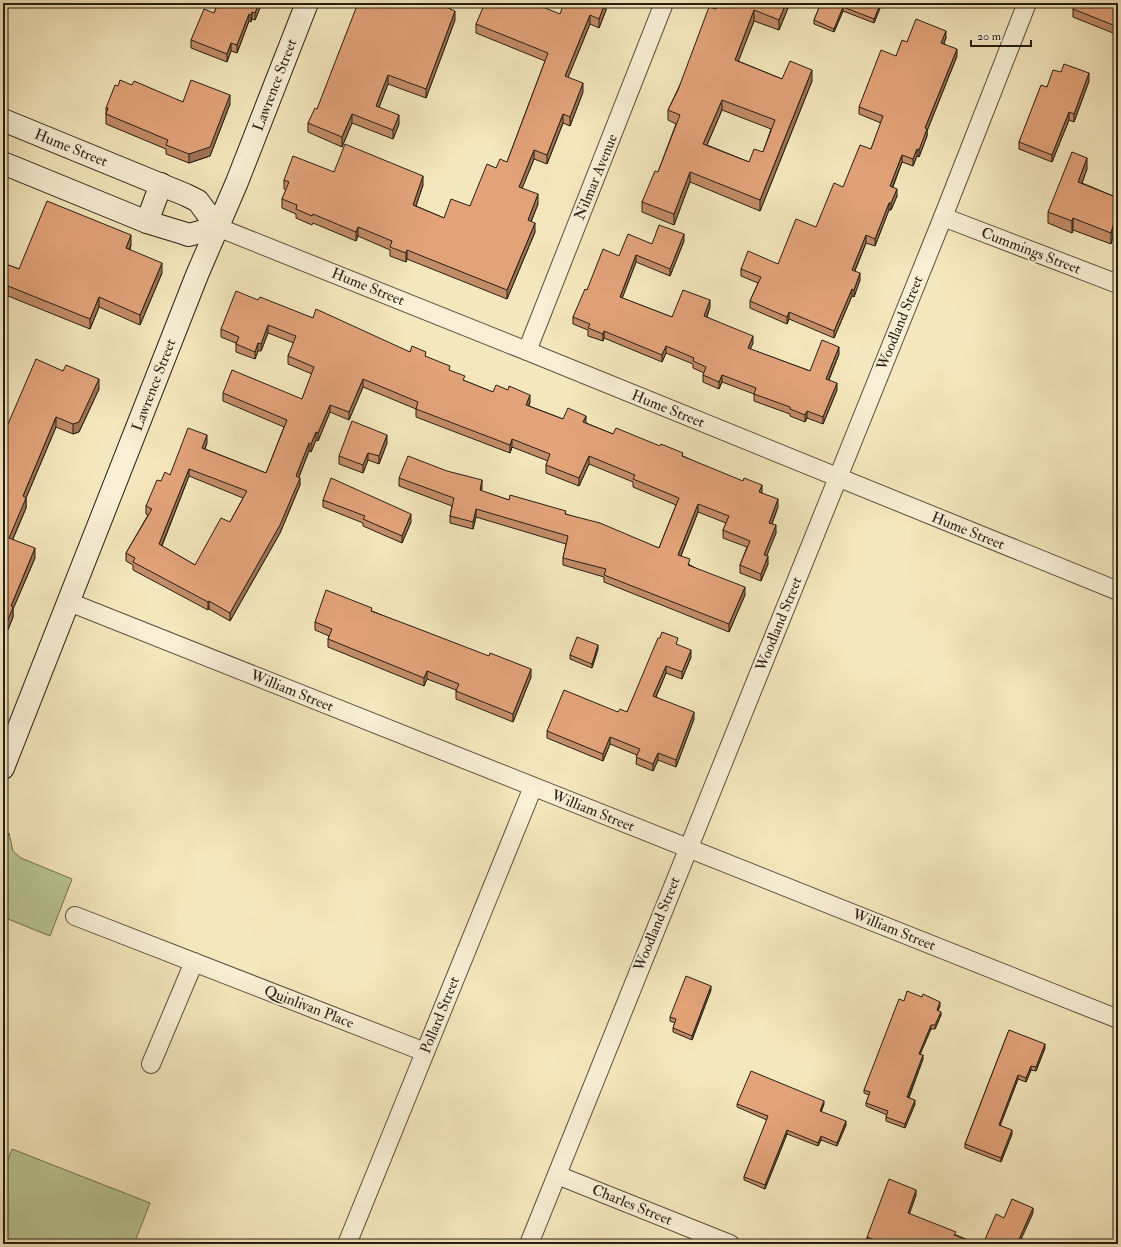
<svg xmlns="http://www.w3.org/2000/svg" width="1121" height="1247" viewBox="0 0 1121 1247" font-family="'IM FELL Double Pica',serif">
<rect width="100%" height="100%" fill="#f5e7bd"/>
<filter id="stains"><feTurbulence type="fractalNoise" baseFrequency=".005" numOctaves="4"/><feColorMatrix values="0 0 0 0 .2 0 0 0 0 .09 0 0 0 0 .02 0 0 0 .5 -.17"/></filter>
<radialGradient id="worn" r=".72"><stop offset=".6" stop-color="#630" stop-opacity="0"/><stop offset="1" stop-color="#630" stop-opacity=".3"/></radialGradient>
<!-- green -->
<g fill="#b9c693" stroke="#707254">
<path d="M9,833L13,851L21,858L72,879L50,936L3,917V848Z"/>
<path d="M12,1149L150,1203L134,1244H3V1172Z"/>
</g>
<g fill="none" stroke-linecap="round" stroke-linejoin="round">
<!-- street casing -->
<g stroke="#5a503f" stroke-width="20">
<g id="street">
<path d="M943,217L1118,284"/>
<path d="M217,227L527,351L1118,591"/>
<path d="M527,351L664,3"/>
<path d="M69,602L1118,1019"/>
<path d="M75,916L425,1052"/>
<path d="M151,1064L194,962"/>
<path d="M557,1175L730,1244"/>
<path d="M347,1244L533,787"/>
<path d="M529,1244L943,217L1027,3"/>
</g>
</g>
<!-- secondary casing -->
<g stroke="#261e15" stroke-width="24">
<g id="secondary">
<path d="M3,120L186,195L198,201L217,227"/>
<path d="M3,163L147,222L183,233L189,235L217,227"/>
<path d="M147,222L161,184"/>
<path d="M3,768L197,275L237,182L307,3"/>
</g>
</g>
<!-- street -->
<use href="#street" stroke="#f8efd4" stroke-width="18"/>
<!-- secondary -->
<use href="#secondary" stroke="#f8efd4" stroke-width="22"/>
</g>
<!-- wall -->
<g fill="#c38c68" stroke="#261e15" fill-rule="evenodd">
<path d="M218,3H262L255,20L252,19L251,22L249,21L237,53L231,51L227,62L191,48V40L214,13Z"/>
<path d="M606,3V10L599,28L590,24L568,77L583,92L570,126L563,123L547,164L534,159L522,188L538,204L531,222L535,232L507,299L407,259L406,262L390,256V250L358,236L356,241L313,223L312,225L296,218V214L282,208V199L286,190L284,189V180L334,172L423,185L416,206L444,218L470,206L496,168L507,162L545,61L476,33V24L560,14Z"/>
<path d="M790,3L779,30L754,21L738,61L782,79L812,81L760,211L690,182L674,225L642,212V202L658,172L676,124L668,120V110L716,9ZM722,110L771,129L763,152L749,162L707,145Z"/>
<path d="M821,3H882L874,23L843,11L834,32L814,24V20Z"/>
<path d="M1118,3V35L1073,17V9Z"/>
<path d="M455,20L426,98L388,84L379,107L399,124L393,139L352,123L342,147L308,132V123L317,109Z"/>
<path d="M946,38L944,43L957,56L927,131V136L919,157L917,156L913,166L902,162L893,187L897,196L891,210H889L875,246L866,243L855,271L860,280L854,297L852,296L834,338L789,319L787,324L750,308V301L758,283L741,276V269L778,264L816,227L843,187L871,149L881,123L859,114V107L896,56L907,42Z"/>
<path d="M1061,72L1089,81L1074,122L1069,120L1052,162L1019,149V142L1047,87Z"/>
<path d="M132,85L183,102L230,104L210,156L189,163L166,154V149L106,124V108Z"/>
<path d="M1087,169L1082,183L1118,198V239L1113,237L1111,244L1073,230L1072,233L1048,223V212Z"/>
<path d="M684,241L670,276L636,262L622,298L672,317L710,307L707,317L753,343L750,349L810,371L839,354L829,380L837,390L823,424L807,418L805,422L790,416V414L754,401V394L722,382L719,389L703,382V375L704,373L693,368V364L666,353L662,362L604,338L603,341L588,336V330L573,324V317L587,290L619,256L652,244Z"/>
<path d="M131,245L130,250L162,273L140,325L99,307L90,329L8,296L3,308V263L19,269Z"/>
<path d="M258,300L313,318L410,352L426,357L450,371L465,381L493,392L530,402L529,406L563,419L586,423L613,434L683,456L762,493L778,507L772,524L776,533L766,556L768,564L761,581L740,573V565L747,547L723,538V530L726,523L698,512L681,556L690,565L745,595L729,632L604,582V577L563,565V558L566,544L476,517L473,529L450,523V516L452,506L399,486V478L482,488L481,491L509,500L566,514L659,548L676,505L633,487V482L589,464L579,486L546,473V465L548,461L512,447L510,453L416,417V409L363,387L349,420L330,412L318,441L316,440L311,452L309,451L299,477L300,485L280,533L230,621L209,609L208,610L133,570V565L126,561V553L148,515L146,514V506L161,481L170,475L207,443L205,449L266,473L284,427L223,401V393L302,399L312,374L288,364V356L294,343L268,333L261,351H258L255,359L236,352V343L221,337V329ZM189,476L243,498L230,522L195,565L162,546Z"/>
<path d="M99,389L79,432L73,434L56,427L26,498V508L13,539L35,558L13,609V617L3,642V422L8,424Z"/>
<path d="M387,443L379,464L368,460L363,473L339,464V456Z"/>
<path d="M323,500L411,522L402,543L363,526V523L323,507Z"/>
<path d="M372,611L531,677L513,722L456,699V690L427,679L424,686L328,647V639L329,636L315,630V622Z"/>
<path d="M660,638L678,645L691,657L682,679L666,673L656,697L694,719L676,767L658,760L653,771L636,764L637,755L610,744L603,761L547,738V731L618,712H627Z"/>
<path d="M598,649L592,668L570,659V655Z"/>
<path d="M711,990L692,1040L673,1032V1028L675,1023L670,1021V1017Z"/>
<path d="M922,997L940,1006L938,1010L941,1015L935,1029H931L920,1054L923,1059L909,1098L915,1104L905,1128L886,1121V1117L887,1115L866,1106V1103L869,1095L864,1093V1090L904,1001Z"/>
<path d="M1009,1030L1045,1048L1036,1071L1031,1070L1026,1082L1018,1079L1000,1125L1012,1134L1001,1162L965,1148V1144Z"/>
<path d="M737,1104H824L821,1112L846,1125L837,1146L821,1140L818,1146L787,1134L765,1189L744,1180V1177L767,1120L737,1107Z"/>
<path d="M916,1195L909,1214L956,1235L978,1244H873L867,1242V1237Z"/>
</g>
<!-- shaded-wall -->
<g fill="#9f7255" stroke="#261e15">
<path d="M259,3H262L255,20V13Z"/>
<path d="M605,3H606V10L599,28V19Z"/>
<path d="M786,3H790L779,30V20Z"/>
<path d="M881,3H882L874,23V19Z"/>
<path d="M843,7V11L834,32V29Z"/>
<path d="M754,10V21L735,70V60Z"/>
<path d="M455,11V20L426,98V89Z"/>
<path d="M252,12V19L251,22V15Z"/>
<path d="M249,14V21L237,53V45Z"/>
<path d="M590,15V24L565,85V76Z"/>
<path d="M946,31V38L941,50V43Z"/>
<path d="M231,43V51L227,62V54Z"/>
<path d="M957,49V56L927,131V136L919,157V150L925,128Z"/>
<path d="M812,70V81L760,211V200Z"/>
<path d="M1089,73V81L1074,122V114Z"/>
<path d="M388,75V84L376,115V106Z"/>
<path d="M583,83V92L570,126V117Z"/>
<path d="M230,95V104L210,156L189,163V154Z"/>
<path d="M722,100V110L703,154V144Z"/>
<path d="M1069,112V120L1052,162V155Z"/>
<path d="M352,114V123L342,147V137Z"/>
<path d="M563,114V123L547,164V155Z"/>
<path d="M399,115V124L393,139V130Z"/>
<path d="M917,149V156L913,166V159Z"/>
<path d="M534,150V159L519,196V187Z"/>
<path d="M902,155V162L890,193V186Z"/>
<path d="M1087,158V169L1078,193V182Z"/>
<path d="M690,172V182L674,225V214Z"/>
<path d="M423,176V185L413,214V205Z"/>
<path d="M897,189V196L891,210V203Z"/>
<path d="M538,194V204L528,229V220Z"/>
<path d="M889,203V210L875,246V239Z"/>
<path d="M1073,218V230L1072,233V221Z"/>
<path d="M535,223V232L507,299V290Z"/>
<path d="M1113,226V237L1111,244V233Z"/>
<path d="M358,227V236L356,241V232Z"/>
<path d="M684,234V241L670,276V269Z"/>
<path d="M131,235V245L126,258V248Z"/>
<path d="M866,235V243L852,277V270Z"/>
<path d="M407,250V259L406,262V253Z"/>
<path d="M636,255V262L620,304V297Z"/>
<path d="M162,263V273L140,325V315Z"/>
<path d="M860,273V280L854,297V290Z"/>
<path d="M8,286V296L3,308V298Z"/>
<path d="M852,289V296L834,338V331Z"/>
<path d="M99,297V307L90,329V319Z"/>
<path d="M710,300V307L704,324V316Z"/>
<path d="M789,312V319L787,324V317Z"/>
<path d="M268,325V333L261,351V344Z"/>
<path d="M604,331V338L603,341V334Z"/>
<path d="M753,336V343L748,355V348Z"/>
<path d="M258,343V351L255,359V352Z"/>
<path d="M666,346V353L662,362V355Z"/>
<path d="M839,347V354L826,386V379Z"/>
<path d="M722,375V382L719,389V382Z"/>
<path d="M99,379V389L79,432L73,434V424Z"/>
<path d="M363,379V387L349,420V412Z"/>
<path d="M837,383V390L823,424V417Z"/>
<path d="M530,395V402L526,412V405Z"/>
<path d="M330,405V412L318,441V433Z"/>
<path d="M807,411V418L805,422V415Z"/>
<path d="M586,416V423L583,422Z"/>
<path d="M56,417V427L26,498V508L9,548V538L23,496Z"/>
<path d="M316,432V440L311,452V444Z"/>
<path d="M207,435V443L202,456V448Z"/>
<path d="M387,435V443L379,464V456Z"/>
<path d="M512,439V447L510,453V445Z"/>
<path d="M309,443V451L296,484V476Z"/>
<path d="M368,453V460L363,473V465Z"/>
<path d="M589,456V464L579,486V478Z"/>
<path d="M189,469V476L159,552V544Z"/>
<path d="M300,478V485L280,533L230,621V613Z"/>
<path d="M482,480V488L480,498V490Z"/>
<path d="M762,485V493L759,492Z"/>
<path d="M778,499V507L769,531V523Z"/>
<path d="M698,504V512L678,563V555Z"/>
<path d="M476,509V517L473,529V522Z"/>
<path d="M411,514V522L402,543V536Z"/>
<path d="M776,525V533L764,563V555Z"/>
<path d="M35,548V558L13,609V617L3,642V632L11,606Z"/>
<path d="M768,556V564L761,581V574Z"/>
<path d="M745,587V595L729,632V624Z"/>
<path d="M209,601V609L208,610V602Z"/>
<path d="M598,645V649L592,668V664Z"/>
<path d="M691,650V657L682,679V672Z"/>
<path d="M666,666V673L653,703V696Z"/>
<path d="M531,669V677L513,722V714Z"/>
<path d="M427,671V679L424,686V678Z"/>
<path d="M694,712V719L676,767V760Z"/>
<path d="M610,737V744L603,761V754Z"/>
<path d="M658,753V760L653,771V764Z"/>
<path d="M711,986V990L692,1040V1036Z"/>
<path d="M940,1002V1006L937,1014V1010Z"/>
<path d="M941,1012V1015L935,1029V1025Z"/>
<path d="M931,1025V1029L919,1057V1054Z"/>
<path d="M1045,1044V1048L1036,1071V1067Z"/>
<path d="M923,1055V1059L907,1101V1097Z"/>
<path d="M1031,1066V1070L1026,1082V1078Z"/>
<path d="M1018,1075V1079L999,1129V1125Z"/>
<path d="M915,1100V1104L905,1128V1124Z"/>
<path d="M824,1101V1104L820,1115V1111Z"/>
<path d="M846,1121V1125L837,1146V1143Z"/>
<path d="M787,1130V1134L765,1189V1185Z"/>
<path d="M1012,1130V1134L1001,1162V1158Z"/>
<path d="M821,1136V1140L818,1146V1143Z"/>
<path d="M916,1190V1195L908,1218V1213Z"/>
<path d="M1033,1208V1213L1019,1244H1017Z"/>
</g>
<!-- building -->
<g fill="#e3a379" stroke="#261e15" fill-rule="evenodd">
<path d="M218,3H259L255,13L252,12L251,15L249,14L237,45L231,43L227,54L191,40L204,9L214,13Z"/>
<path d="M358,3H437L455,11L426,89L388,75L376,106L399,115L393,130L352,114L342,137L308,123L315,108L317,109Z"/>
<path d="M485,3H533L560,14L564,3H605L599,19L590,15L565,76L583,83L570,117L563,114L547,155L534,150L519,187L538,194L528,220L535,223L507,290L407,250L406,253L390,247L392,241L358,227L356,232L313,214L312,216L296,209L297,205L282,199L289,182L284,180L293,156L334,172L345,144L423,176L413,205L444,218L451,199L470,206L487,164L496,168L500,159L507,162L548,53L476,24Z"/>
<path d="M719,3H786L779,20L754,10L735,60L782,79L790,61L812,70L760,200L690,172L674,214L642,202L655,171L658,172L680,115L668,110L678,90L709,7L716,9ZM722,100L775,120L763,152L754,149L749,162L703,144Z"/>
<path d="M821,3H881L874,19L843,7L834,29L814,20Z"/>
<path d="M1075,3H1118V27L1073,9Z"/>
<path d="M916,19L946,31L941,43L957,49L925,128L927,129L919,150L917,149L913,159L902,155L890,186L897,189L891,203H889L875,239L866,235L852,270L860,273L854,290L852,289L834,331L789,312L787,317L750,301L761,277L741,269L748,251L778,264L796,219L816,227L834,183L843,187L860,145L871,149L883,116L859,107L881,50L896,56L902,40L907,42Z"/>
<path d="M1064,64L1089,73L1074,114L1069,112L1052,155L1019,142L1041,85L1047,87L1053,70L1061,72Z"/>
<path d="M120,80L132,85L134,81L183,102L191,80L230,95L210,147L189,154L166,145L168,140L106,114L108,108H106L115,85L118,86Z"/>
<path d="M1072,152L1087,158L1078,182L1118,198V228L1113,226L1111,233L1073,218L1072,221L1048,212Z"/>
<path d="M47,201L131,235L126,248L162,263L140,315L99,297L90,319L8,286L3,298V263L19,269Z"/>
<path d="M659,225L684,234L670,269L636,255L620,297L672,317L683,290L710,300L704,316L753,336L748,348L810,371L822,340L839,347L826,379L837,383L823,417L807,411L805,415L790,409V407L754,394L756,388L722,375L719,382L703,375L706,367L693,361L694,358L666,346L662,355L604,331L603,334L588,328L590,324L573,317L585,289L587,290L603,249L619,256L628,234L652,244Z"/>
<path d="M236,291L258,300L260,297L313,318L316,309L410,352L412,346L426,352L425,356L450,366L449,370L465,376L463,380L493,392L496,385L508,390L509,386L530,395L526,405L563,419L568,408L586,416L583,422L613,434L616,428L660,446L661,444L683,453L682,456L743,481L744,478L762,485L759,492L778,499L769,523L776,525L764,555L768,556L761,574L740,565L750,541L723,530L729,516L698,504L678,555L690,559L688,565L745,587L729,624L604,575L606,569L563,558L568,536L476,509L473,522L450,516L454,498L399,478L408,456L447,471L482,480L480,490L509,500L510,495L566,511L565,514L600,523L659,548L679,498L633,479L635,475L589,456L579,478L546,465L550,454L512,439L510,445L416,409L418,402L363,379L349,412L330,405L318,433L316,432L311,444L309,443L296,476L300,478L280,525L230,613L209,601L208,602L133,562L135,558L126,553L152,509L146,506L157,480L161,481L165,472L170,475L188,428L207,435L202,448L266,473L287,420L223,393L232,370L302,399L314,367L288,356L296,336L268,325L261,344L258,343L255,352L236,344L239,337L221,329ZM189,469L247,491L230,522L221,518L195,565L159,544Z"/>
<path d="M36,359L63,371L66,365L99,379L79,422L73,424L56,417L23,496L26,498L9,538L35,548L11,606L13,607L3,632V422L8,424Z"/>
<path d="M352,421L387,435L379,456L368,453L363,465L339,456Z"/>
<path d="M331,478L411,514L402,536L363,519L365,516L323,500Z"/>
<path d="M326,590L372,608L371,611L411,626L489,656L490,653L531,669L513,714L456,691L459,684L427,671L424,678L328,639L332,629L315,622Z"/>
<path d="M662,632L678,638L676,644L691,650L682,672L666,666L653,696L694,712L676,760L658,753L653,764L636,757L640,749L610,737L603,754L547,731L564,690L618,712L620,709L627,712L658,638H660Z"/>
<path d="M577,637L598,645L592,664L570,655Z"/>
<path d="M686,976L711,986L692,1036L673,1028L676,1019L670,1017Z"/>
<path d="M907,991L922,997L923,994L940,1002L937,1010L941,1012L935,1025H931L919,1054L923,1055L907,1097L915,1100L905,1124L886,1117L888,1111L866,1103L870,1092L864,1090L899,999L904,1001Z"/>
<path d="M1009,1030L1045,1044L1036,1067L1031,1066L1026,1078L1018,1075L999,1125L1012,1130L1001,1158L965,1144Z"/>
<path d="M751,1071L824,1101L820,1111L846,1121L837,1143L821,1136L818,1143L787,1130L765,1185L744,1177L768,1116L737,1104Z"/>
<path d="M889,1179L916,1190L908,1213L956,1232L954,1235L978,1244H886L867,1237Z"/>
<path d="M1012,1199L1033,1208L1017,1244H983L996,1214L1004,1218Z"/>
</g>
<g text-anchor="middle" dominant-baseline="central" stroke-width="4" stroke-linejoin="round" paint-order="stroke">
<!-- street labels -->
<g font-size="15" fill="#261e15" stroke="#f8efd4">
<text transform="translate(275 85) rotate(-69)">Lawrence Street</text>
<text transform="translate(71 148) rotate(22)">Hume Street</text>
<text transform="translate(596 177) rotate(-68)">Nilmar Avenue</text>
<text transform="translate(1031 251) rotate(21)">Cummings Street</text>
<text transform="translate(368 287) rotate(22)">Hume Street</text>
<text transform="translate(900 323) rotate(-68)">Woodland Street</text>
<text transform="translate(154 385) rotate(-69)">Lawrence Street</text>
<text transform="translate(668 409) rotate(22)">Hume Street</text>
<text transform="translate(968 531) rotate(22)">Hume Street</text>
<text transform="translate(779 624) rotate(-68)">Woodland Street</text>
<text transform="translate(292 691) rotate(22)">William Street</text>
<text transform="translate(593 811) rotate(22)">William Street</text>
<text transform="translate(657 924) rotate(-68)">Woodland Street</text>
<text transform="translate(894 930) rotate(22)">William Street</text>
<text transform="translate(309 1007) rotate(21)">Quinlivan Place</text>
<text transform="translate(440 1015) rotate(-68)">Pollard Street</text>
<text transform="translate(632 1205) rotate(22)">Charles Street</text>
</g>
</g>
<!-- margin -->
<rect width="1121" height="1247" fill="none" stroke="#f5e7bd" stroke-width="16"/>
<rect x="4" y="4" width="1113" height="1239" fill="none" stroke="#261e15" stroke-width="2"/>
<rect x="8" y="8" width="1105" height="1231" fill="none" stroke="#261e15"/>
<!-- scale -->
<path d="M971 40v6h60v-6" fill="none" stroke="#261e15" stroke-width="2"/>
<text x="977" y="40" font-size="12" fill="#261e15" stroke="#f8efd4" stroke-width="3" paint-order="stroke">20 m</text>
<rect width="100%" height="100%" filter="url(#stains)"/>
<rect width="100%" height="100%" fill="url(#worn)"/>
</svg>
